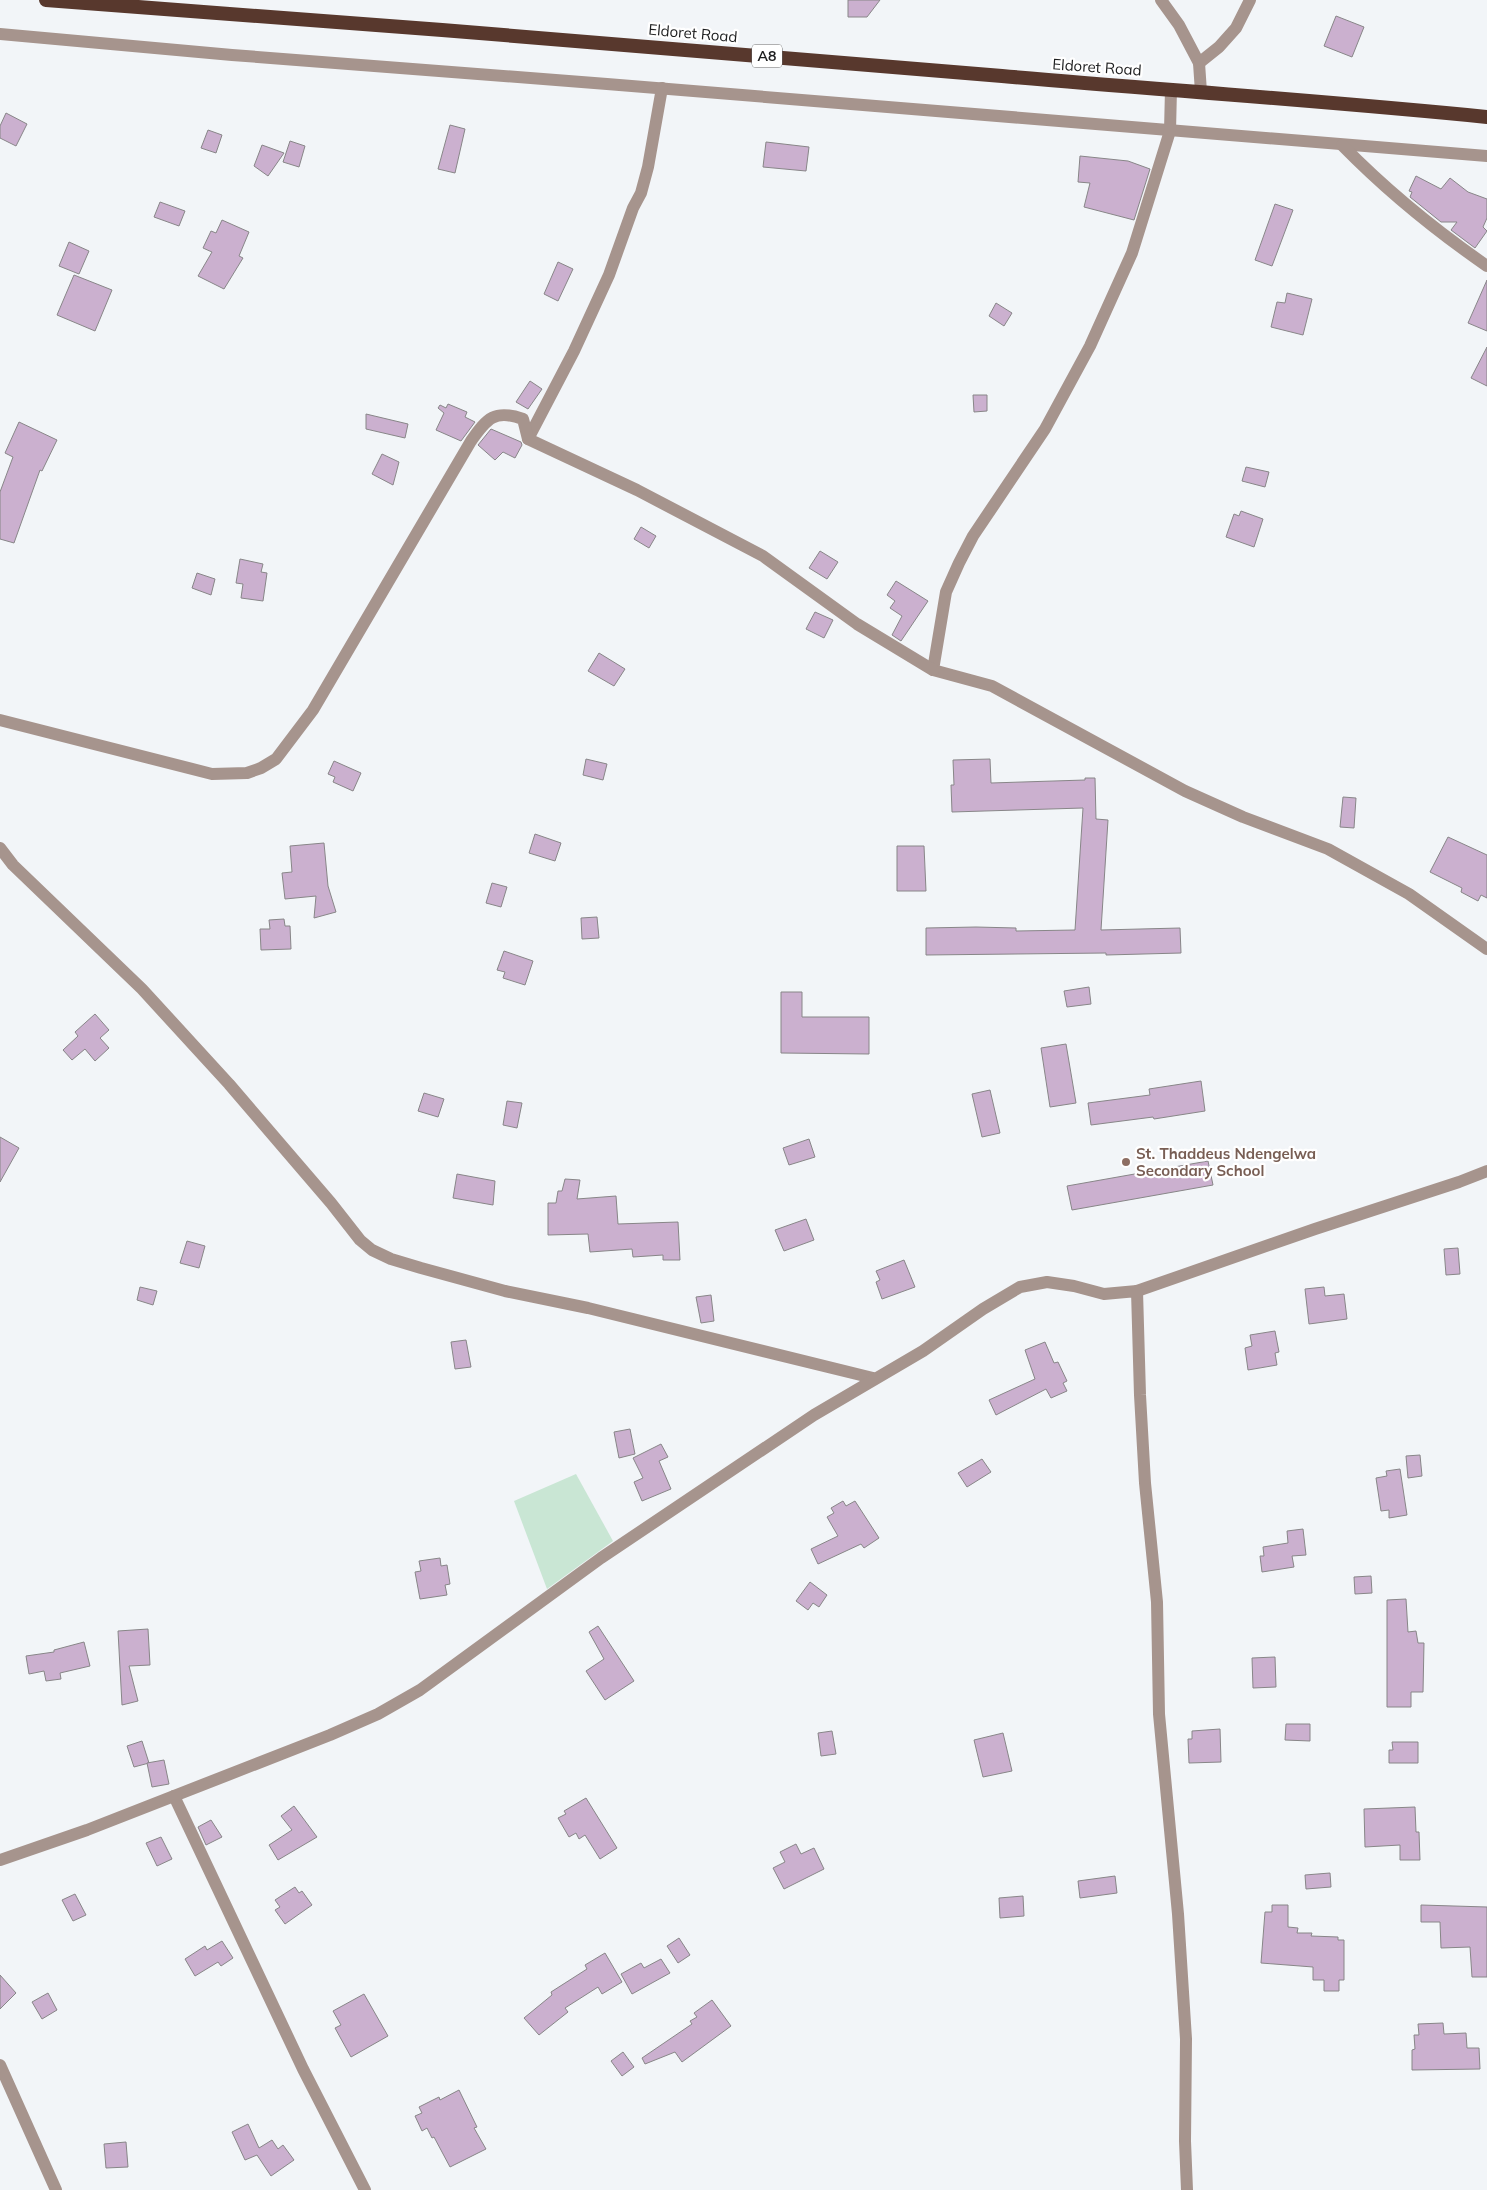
<svg xmlns="http://www.w3.org/2000/svg" width="1487" height="2190" viewBox="0 0 1487 2190" font-family="Mulish,sans-serif">
<rect width="100%" height="100%" fill="#f2f5f8"/>
<!-- green -->
<path fill="#c9e6d4" d="M576,1474L613,1541L547,1589L514,1501Z"/>
<!-- building -->
<g fill="#cbb0cf" stroke="#888688">
<path d="M848,0H880L867,17H848Z"/>
<path d="M1336,16L1364,27L1352,57L1324,46Z"/>
<path d="M6,113L27,124L16,146L0,138V126Z"/>
<path d="M450,125L465,129L455,173L438,169Z"/>
<path d="M208,130L222,135L216,153L201,148Z"/>
<path d="M290,141L305,146L299,167L283,162Z"/>
<path d="M766,142L809,147L806,171L763,167Z"/>
<path d="M262,145L284,153L268,176L254,166Z"/>
<path d="M1080,156L1128,161L1150,169L1134,220L1084,207L1090,183L1078,182Z"/>
<path d="M1416,176L1441,189L1450,178L1468,192L1487,199V218L1483,227L1487,231L1475,248L1451,230L1457,222H1441L1410,197L1412,192L1409,191Z"/>
<path d="M160,202L185,211L179,226L154,217Z"/>
<path d="M1275,204L1293,210L1272,266L1255,260Z"/>
<path d="M222,220L249,232L239,256L243,258L224,289L198,276L212,252L203,248L211,231L216,233Z"/>
<path d="M69,242L89,251L79,274L59,266Z"/>
<path d="M558,262L573,269L558,301L544,294Z"/>
<path d="M74,275L112,290L95,331L57,315Z"/>
<path d="M1487,280V331L1468,323Z"/>
<path d="M1287,293L1312,299L1303,335L1271,327L1277,302L1285,303Z"/>
<path d="M996,303L1012,313L1004,326L989,316Z"/>
<path d="M1487,347V386L1471,378Z"/>
<path d="M530,381L542,389L528,409L516,402Z"/>
<path d="M973,395H987V411L974,412Z"/>
<path d="M448,404L467,412L465,417L475,422L461,441L436,430L444,413L438,408L440,405L446,408Z"/>
<path d="M366,414L408,424L405,438L366,429Z"/>
<path d="M19,422L57,440L42,471L40,470L14,543L0,539V492L13,457L5,453Z"/>
<path d="M491,429L521,442L522,445L515,458L503,452L495,460L478,445Z"/>
<path d="M382,454L399,462L393,485L372,474Z"/>
<path d="M1246,467L1269,472L1265,487L1242,481Z"/>
<path d="M1241,511L1263,519L1254,547L1226,537L1234,514L1239,516Z"/>
<path d="M641,527L656,536L649,548L634,539Z"/>
<path d="M820,551L838,562L827,579L809,568Z"/>
<path d="M240,559L263,564L261,572L267,573L263,601L241,598L243,584L236,583Z"/>
<path d="M197,573L215,579L211,595L192,588Z"/>
<path d="M896,581L928,601L901,641L892,635L902,616L890,608L895,601L887,595Z"/>
<path d="M815,612L833,620L824,638L806,629Z"/>
<path d="M599,653L625,669L614,686L588,671Z"/>
<path d="M586,759L607,764L603,780L583,775Z"/>
<path d="M990,759L991,783L1085,780V778H1095L1096,819L1108,820L1101,930L1180,928L1181,953L1106,955V953L926,955V928L976,927L1016,928V931L1075,930L1083,808L952,812L951,785H954L953,760Z"/>
<path d="M334,761L361,773L353,791L333,782L335,777L328,774Z"/>
<path d="M1343,797L1356,798L1354,828L1340,827Z"/>
<path d="M535,834L561,843L555,861L529,853Z"/>
<path d="M1448,837L1487,855V898L1481,895L1478,901L1461,892L1462,888L1430,872Z"/>
<path d="M324,843L328,886L336,912L314,918L316,896L285,899L282,873L292,872L290,846Z"/>
<path d="M897,846H924L926,891H897Z"/>
<path d="M492,883L507,887L501,907L486,903Z"/>
<path d="M597,917L599,938L582,939L581,918Z"/>
<path d="M284,919L285,926H290L291,949L261,950L260,929H270L269,920Z"/>
<path d="M504,951L533,961L525,985L503,978L505,972L497,970Z"/>
<path d="M1089,987L1091,1004L1067,1007L1064,991Z"/>
<path d="M781,992H802V1017H869V1054L781,1053Z"/>
<path d="M95,1014L109,1030L100,1038L109,1048L95,1061L85,1049L72,1060L63,1050L78,1036L75,1032Z"/>
<path d="M1066,1044L1076,1103L1050,1107L1041,1048Z"/>
<path d="M1201,1081L1205,1111L1154,1119L1153,1117L1091,1125L1088,1103L1150,1095L1149,1089Z"/>
<path d="M990,1090L1000,1133L982,1137L972,1094Z"/>
<path d="M424,1093L444,1099L438,1117L418,1111Z"/>
<path d="M507,1101L522,1103L517,1128L503,1125Z"/>
<path d="M0,1137L19,1148L0,1182Z"/>
<path d="M809,1139L815,1157L789,1165L783,1148Z"/>
<path d="M1208,1161L1213,1185L1072,1210L1067,1186Z"/>
<path d="M457,1174L495,1181L493,1205L453,1198Z"/>
<path d="M565,1179L580,1180L577,1199L616,1196L618,1224L678,1222L680,1260H663V1255L633,1257L632,1249L590,1252L588,1234L548,1235V1203H556L558,1191H562Z"/>
<path d="M806,1219L814,1240L784,1251L775,1230Z"/>
<path d="M187,1241L205,1246L199,1268L180,1263Z"/>
<path d="M1458,1248L1460,1274L1446,1275L1444,1249Z"/>
<path d="M904,1260L915,1287L882,1299L876,1282L880,1280L876,1271Z"/>
<path d="M140,1287L157,1291L153,1305L137,1300Z"/>
<path d="M1324,1287L1325,1296L1344,1294L1347,1319L1309,1324L1305,1289Z"/>
<path d="M711,1295L714,1321L701,1323L696,1297Z"/>
<path d="M1275,1331L1279,1352L1275,1353L1277,1365L1248,1370L1245,1348L1252,1346L1250,1335Z"/>
<path d="M466,1340L471,1367L455,1369L451,1342Z"/>
<path d="M1045,1342L1054,1363L1058,1362L1067,1381L1063,1383L1067,1391L1051,1398L1046,1389L996,1415L989,1400L1035,1379L1025,1350Z"/>
<path d="M630,1429L635,1454L619,1458L614,1432Z"/>
<path d="M661,1444L668,1457L659,1461L671,1489L642,1501L634,1482L643,1478L633,1458Z"/>
<path d="M1420,1455L1422,1476L1408,1478L1406,1456Z"/>
<path d="M982,1459L991,1472L967,1487L958,1473Z"/>
<path d="M1400,1469L1407,1515L1389,1518V1510L1381,1511L1376,1478L1387,1476L1386,1471Z"/>
<path d="M843,1501L846,1506L855,1501L879,1538L864,1548L861,1544L818,1564L811,1549L838,1536L827,1517L834,1513L831,1508Z"/>
<path d="M1303,1529L1306,1555L1292,1556L1294,1567L1262,1572L1260,1556H1264L1263,1547L1288,1543L1287,1531Z"/>
<path d="M440,1558L441,1566L447,1565L450,1584L445,1585L447,1595L420,1599L415,1572L421,1571L419,1561Z"/>
<path d="M1371,1576L1372,1593L1355,1594L1354,1577Z"/>
<path d="M810,1582L827,1595L819,1607L813,1603L808,1610L796,1601Z"/>
<path d="M1406,1599L1408,1632L1416,1631L1418,1643H1424L1423,1692H1411V1707H1387V1600Z"/>
<path d="M598,1626L634,1681L605,1700L586,1671L604,1659L589,1632Z"/>
<path d="M148,1629L150,1665L129,1666L138,1701L122,1705L118,1631Z"/>
<path d="M84,1642L90,1666L60,1673L61,1679L46,1681L44,1671L29,1674L26,1656L54,1652V1650Z"/>
<path d="M1275,1657L1276,1687L1253,1688L1252,1658Z"/>
<path d="M1286,1724H1310V1741L1285,1740Z"/>
<path d="M1220,1729L1221,1762L1189,1763L1188,1739H1192V1731Z"/>
<path d="M832,1731L836,1754L821,1756L818,1733Z"/>
<path d="M1003,1733L1012,1771L983,1777L974,1740Z"/>
<path d="M142,1741L149,1763L134,1767L127,1746Z"/>
<path d="M1392,1742H1418V1763H1389V1750H1393Z"/>
<path d="M164,1760L169,1784L152,1787L147,1763Z"/>
<path d="M586,1798L617,1848L600,1859L585,1835L579,1839L576,1833L569,1837L558,1818L566,1814L564,1811Z"/>
<path d="M294,1806L317,1837L278,1860L269,1845L292,1830L281,1816Z"/>
<path d="M1415,1807L1416,1832H1419L1420,1860H1400V1845L1365,1847L1364,1809Z"/>
<path d="M211,1820L222,1837L206,1845L198,1827Z"/>
<path d="M161,1837L172,1859L157,1866L146,1843Z"/>
<path d="M796,1844L801,1854L814,1848L824,1869L784,1889L773,1868L785,1862L780,1852Z"/>
<path d="M1330,1873L1331,1887L1306,1889L1305,1875Z"/>
<path d="M1115,1876L1117,1893L1080,1898L1078,1881Z"/>
<path d="M295,1887L299,1893L302,1891L312,1905L285,1924L275,1910L280,1907L275,1900Z"/>
<path d="M75,1894L86,1915L73,1921L62,1900Z"/>
<path d="M1023,1896L1024,1916L1000,1918L999,1898Z"/>
<path d="M1272,1905H1288V1927L1298,1928L1297,1933H1312L1311,1936L1338,1937V1940H1344V1980H1339V1991H1324V1980H1313V1967L1261,1963L1265,1912H1272Z"/>
<path d="M1421,1905L1487,1907V1977H1472L1470,1947L1441,1948L1440,1922H1421Z"/>
<path d="M679,1938L690,1955L678,1963L667,1946Z"/>
<path d="M222,1941L233,1958L221,1966L218,1962L195,1976L185,1959L205,1946L207,1950Z"/>
<path d="M605,1953L622,1982L602,1994L598,1987L565,2008L568,2012L539,2035L524,2018L552,1995L551,1992L587,1969L585,1965Z"/>
<path d="M661,1959L670,1973L632,1994L621,1974L641,1963L644,1968Z"/>
<path d="M0,1975L16,1993L0,2009Z"/>
<path d="M48,1993L57,2010L42,2019L32,2002Z"/>
<path d="M364,1994L388,2036L351,2057L335,2028L341,2025L333,2011Z"/>
<path d="M712,2000L731,2026L682,2062L675,2052L645,2064L642,2058L692,2024L690,2021L697,2017L694,2013Z"/>
<path d="M1443,2023L1444,2034L1466,2033L1467,2048H1479L1480,2069L1412,2070V2050L1415,2049L1414,2035H1419L1418,2024Z"/>
<path d="M623,2052L634,2067L622,2076L611,2061Z"/>
<path d="M459,2090L477,2127L474,2128L486,2149L450,2167L434,2137L432,2138L427,2128L422,2131L415,2116L422,2113L419,2107L439,2097L440,2100Z"/>
<path d="M248,2124L259,2148L272,2140L278,2149L283,2145L294,2160L271,2176L257,2155L245,2160L232,2132Z"/>
<path d="M126,2142L128,2167L106,2168L104,2144Z"/>
</g>
<g fill="none" stroke-linecap="round" stroke-linejoin="round">
<!-- minor -->
<g stroke="#a6948d" stroke-width="12">
<path d="M1161,0L1179,25L1199,63L1201,92"/>
<path d="M0,34L232,55L607,84L1487,156"/>
<path d="M1199,63L1219,47L1236,28L1250,0"/>
<path d="M1171,89L1170,131L1132,253L1090,346L1045,429L973,536L959,563L946,592L933,670L992,686L1185,791L1243,817L1328,849L1409,894L1487,949"/>
<path d="M1342,145C1387,191 1435,230 1487,266"/>
<path d="M528,439L574,351L609,275L633,208L641,193L648,167L662,88"/>
<path d="M0,720L212,774L247,773L261,768L276,759L313,710L471,441C487,418 495,409 523,419L528,439L637,490L763,556L857,624L933,670"/>
<path d="M0,848L13,865L142,989L229,1084L331,1203L360,1240L372,1250L391,1259L421,1268L505,1291L588,1308L873,1378"/>
<path d="M1137,1291L1315,1229L1459,1182L1487,1171"/>
<path d="M174,1796L303,2069L365,2190"/>
<path d="M0,1860L87,1830L330,1735L378,1714L420,1690L601,1558L814,1415L923,1351L983,1309L1020,1287L1047,1282L1074,1286L1104,1294L1137,1291L1140,1395L1145,1483L1157,1602L1159,1714L1178,1914L1186,2039L1185,2141L1187,2190"/>
<path d="M0,2065L56,2190"/>
</g>
<!-- trunk -->
<path stroke="#58382d" stroke-width="14" d="M46,0C365,23 683,49 1002,76C1164,90 1326,101 1487,117"/>
</g>
<!-- markers -->
<circle fill="#8d6e63" stroke="#fff" stroke-width="2" cx="1126" cy="1162" r="5"/>
<g text-anchor="middle" dominant-baseline="central" stroke-width="4.5" stroke-linejoin="round" paint-order="stroke">
<!-- shield labels -->
<rect fill="#fff" stroke="#606162" stroke-width="1" x="752" y="44.5" width="30" height="23" rx="4"/>
<g font-size="14" font-weight="bold" fill="#1c1d1e">
<text x="767" y="56">A8</text>
</g>
<!-- street labels -->
<g font-size="15" fill="#1c1d1e" stroke="#fff">
<text transform="translate(693 33) rotate(5)">Eldoret Road</text>
<text transform="translate(1097 67) rotate(4)">Eldoret Road</text>
</g>
<!-- education labels -->
<g font-size="15" font-weight="bold" fill="#785e54" stroke="#fff" text-anchor="start">
<text x="1136" y="1153">St. Thaddeus Ndengelwa<tspan x="1136" dy="17">Secondary School</tspan></text>
</g>
</g>
</svg>
